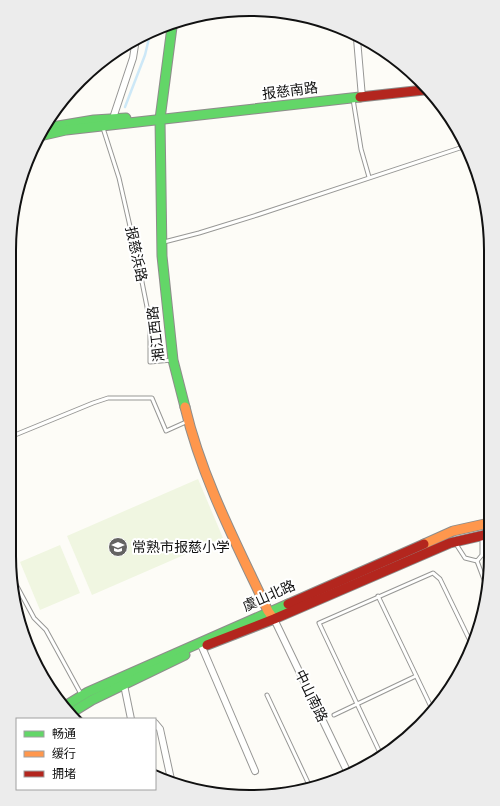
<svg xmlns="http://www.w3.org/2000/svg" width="500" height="806" viewBox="0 0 500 806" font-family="Bitter,'Noto Sans SC',serif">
<rect width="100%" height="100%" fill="#fdfcf7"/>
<!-- pitch -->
<g fill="#f0f6e1">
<path d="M198,479L223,538L92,595L67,536Z"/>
<path d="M60,545L80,593L40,610L20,562Z"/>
</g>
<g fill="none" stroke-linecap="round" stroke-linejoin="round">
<!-- stream -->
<path stroke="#cde8f7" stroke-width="2.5" d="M125,107L145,55L150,34"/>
<!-- lane casing -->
<g stroke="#979795" stroke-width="5">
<g id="lane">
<path d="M353,99L361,149L369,177"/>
<path d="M103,128L119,178L137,257L150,322V362L172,360"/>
<path d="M164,242L199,233L257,215L466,146"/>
<path d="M10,437L93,403L108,398H152L166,431L186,422"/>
<path d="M456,544L465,558L477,561L482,555V537"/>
<path d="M477,561L488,590"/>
<path d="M13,579L34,618L46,630L81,694"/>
<path d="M378,596L433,711"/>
<path d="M267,695L311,789"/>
<path d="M334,715L416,676"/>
<path d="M382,757L319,623L433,573L440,579L473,647"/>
</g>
</g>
<!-- street casing -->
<g stroke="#979795" stroke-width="8">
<g id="street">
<path d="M357,39L362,97"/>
<path d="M113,118L133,58L136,39"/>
<path d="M274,619L348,773"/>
<path d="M202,647L255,771"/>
<path d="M124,685L131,719"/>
<path d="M155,723L160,729L172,784"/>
</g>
</g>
<!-- fast casing -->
<g stroke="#8e8d8b" stroke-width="11">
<g id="fast">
<path d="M172,27L160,119L162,256L173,360L185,407"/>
<path d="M46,128L94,120L126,118"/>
<path d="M40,136L66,130L360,97"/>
<path d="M65,706L88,692L288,604"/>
<path d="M71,713L92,700L185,655"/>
</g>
</g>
<!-- slow casing -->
<g stroke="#8e8d8b" stroke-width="11">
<g id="slow">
<path d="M185,407C202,479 237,545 268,611L273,618"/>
<path d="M424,544L453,531L489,523"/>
</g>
</g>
<!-- jam casing -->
<g stroke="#8e8d8b" stroke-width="11">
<g id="jam">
<path d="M360,97L424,90"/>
<path d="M288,604L424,544"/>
<path d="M207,645L274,619L450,543L489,534"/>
</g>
</g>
<!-- lane -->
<use href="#lane" stroke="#fffffe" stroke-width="3"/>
<!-- street -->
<use href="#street" stroke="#fffffe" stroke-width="6"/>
<!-- fast -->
<use href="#fast" stroke="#63d668" stroke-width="9"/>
<!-- slow -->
<use href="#slow" stroke="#ff974d" stroke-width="9"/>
<!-- jam -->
<use href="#jam" stroke="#b3261e" stroke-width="9"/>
</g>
<!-- icons -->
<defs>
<g id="school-disc" transform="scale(1)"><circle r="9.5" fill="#646362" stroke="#fff"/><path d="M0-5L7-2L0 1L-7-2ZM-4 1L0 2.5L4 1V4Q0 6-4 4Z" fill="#fff"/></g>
</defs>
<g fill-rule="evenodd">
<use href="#school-disc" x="118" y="547"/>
</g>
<g text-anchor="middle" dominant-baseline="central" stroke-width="4" stroke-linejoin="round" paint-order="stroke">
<!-- street labels -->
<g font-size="14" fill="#111" stroke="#fff">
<text transform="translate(290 91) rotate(-7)">报慈南路</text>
<text transform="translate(136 254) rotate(78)">报慈浜路</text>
<text transform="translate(156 334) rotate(-97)">湘江西路</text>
<text transform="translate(269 596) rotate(-24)">虞山北路</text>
<text transform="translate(311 696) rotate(64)">中山南路</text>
</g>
<!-- poi labels -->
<g font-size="14" fill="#111" stroke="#fff" text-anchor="start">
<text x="132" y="547">常熟市报慈小学</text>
</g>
</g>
<!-- crop -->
<path d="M0 0H500V806H0ZM250 16H250A234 234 0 0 1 484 250V556A234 234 0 0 1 250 790H250A234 234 0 0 1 16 556V250A234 234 0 0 1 250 16Z" fill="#ececec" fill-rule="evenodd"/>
<path fill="none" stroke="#111" stroke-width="2" d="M250 16H250A234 234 0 0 1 484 250V556A234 234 0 0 1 250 790H250A234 234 0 0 1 16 556V250A234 234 0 0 1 250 16Z"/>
<!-- legend -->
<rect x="16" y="718" width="140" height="72" fill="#ffffff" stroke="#a0a0a0"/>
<rect x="24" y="731" width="20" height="6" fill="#63d668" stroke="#a0a0a0"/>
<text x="52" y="738" font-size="12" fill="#111111">畅通</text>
<rect x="24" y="751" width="20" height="6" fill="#ff974d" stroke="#a0a0a0"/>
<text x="52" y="758" font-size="12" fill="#111111">缓行</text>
<rect x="24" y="771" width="20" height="6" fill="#b3261e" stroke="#a0a0a0"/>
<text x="52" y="778" font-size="12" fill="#111111">拥堵</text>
</svg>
